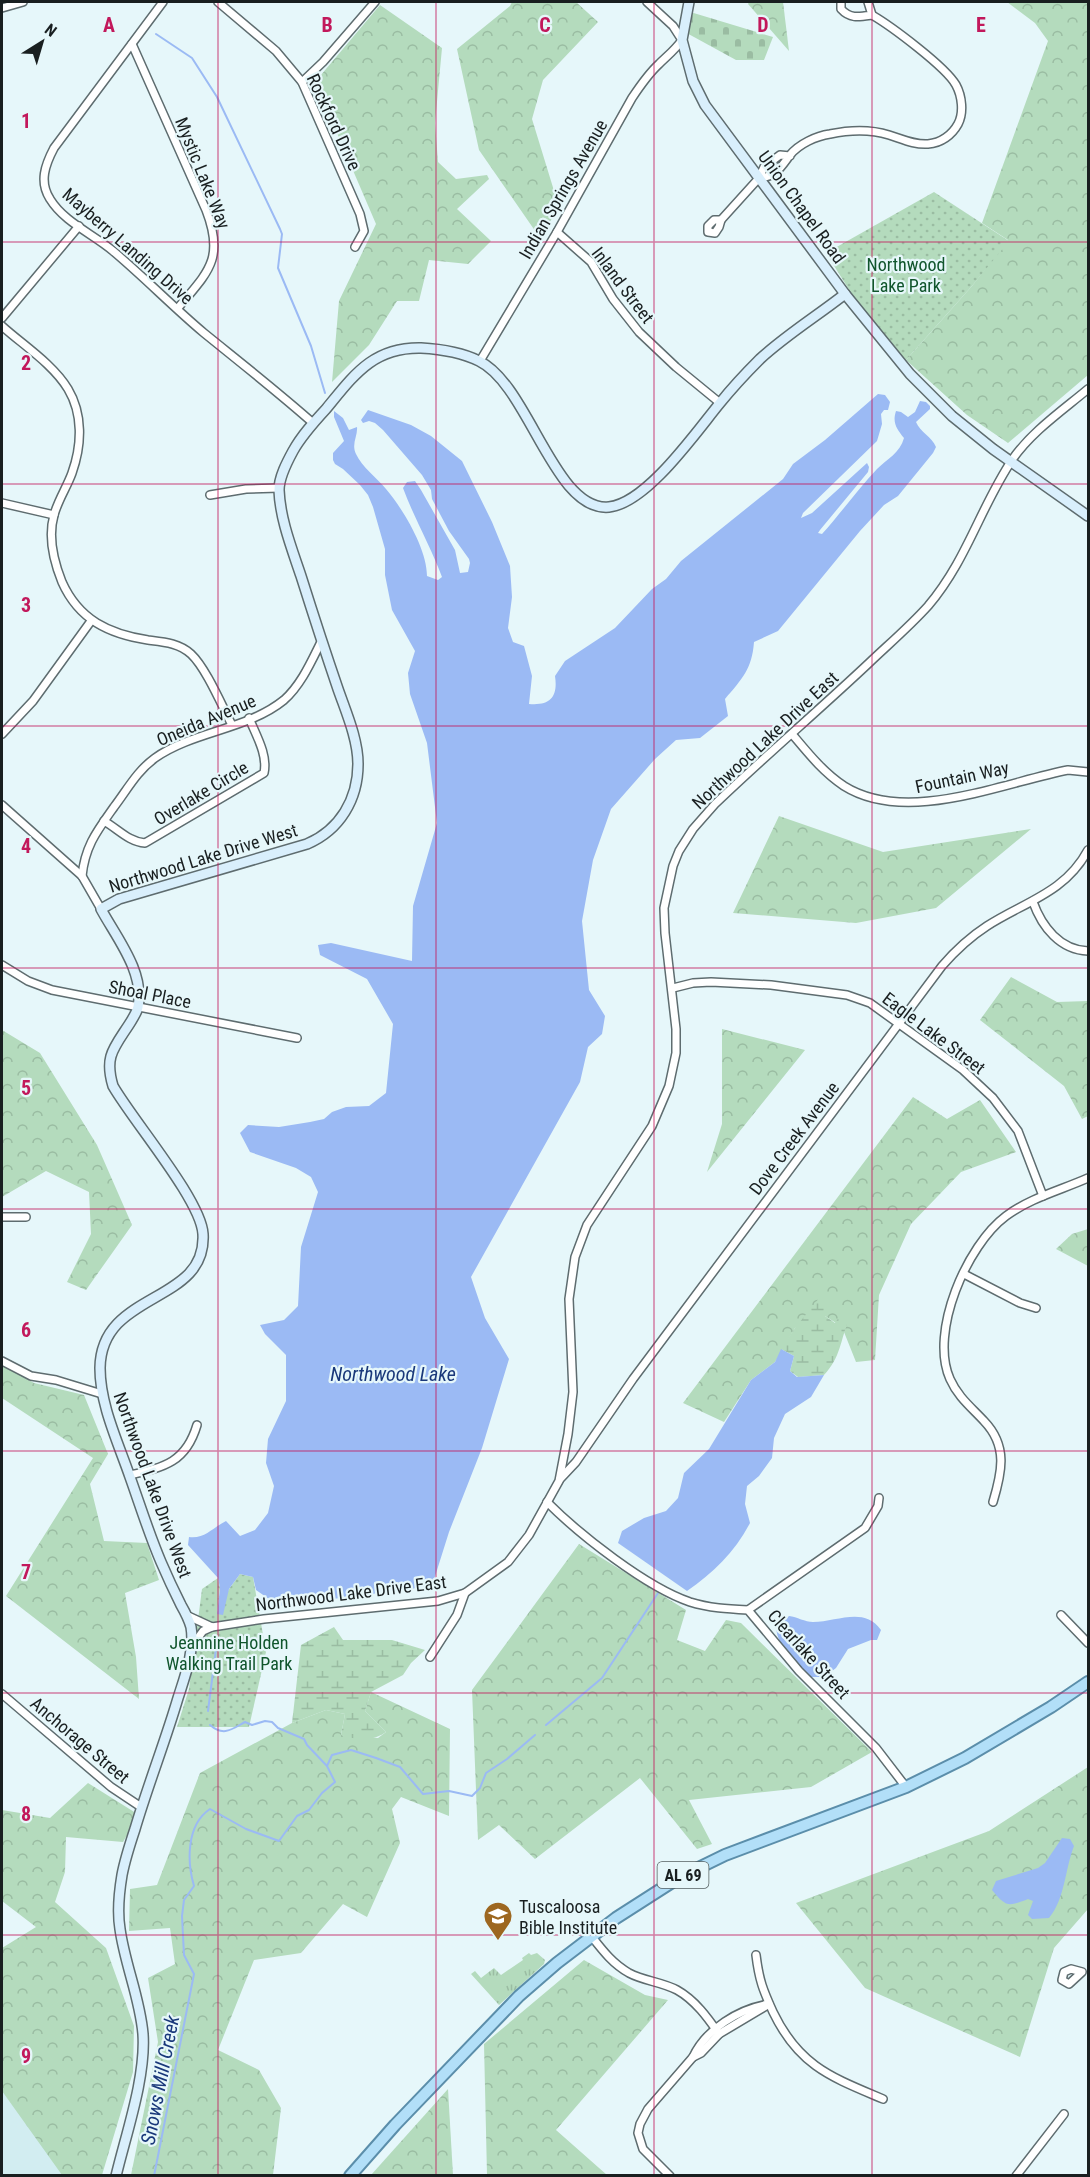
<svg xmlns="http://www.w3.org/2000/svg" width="1090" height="2177" viewBox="0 0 1090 2177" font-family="'Roboto Condensed',sans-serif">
<defs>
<pattern id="grass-tufts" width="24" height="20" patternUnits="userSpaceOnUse" patternTransform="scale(1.5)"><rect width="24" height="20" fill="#b4dbbd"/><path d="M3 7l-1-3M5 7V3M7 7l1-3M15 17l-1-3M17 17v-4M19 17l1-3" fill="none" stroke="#9abca2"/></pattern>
<pattern id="forest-crowns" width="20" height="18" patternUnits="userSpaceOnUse" patternTransform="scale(1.5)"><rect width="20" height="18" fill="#b4dbbd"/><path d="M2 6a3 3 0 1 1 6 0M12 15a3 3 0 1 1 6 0" fill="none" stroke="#9abca2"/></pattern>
<pattern id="wetland-marsh" width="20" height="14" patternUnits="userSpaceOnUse" patternTransform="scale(1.5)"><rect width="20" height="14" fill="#b4dbbd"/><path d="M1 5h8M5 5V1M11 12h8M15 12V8" fill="none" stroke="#9abca2"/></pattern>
<pattern id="cemetery-stones" width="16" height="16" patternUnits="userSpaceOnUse" patternTransform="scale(1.5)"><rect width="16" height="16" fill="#b4dbbd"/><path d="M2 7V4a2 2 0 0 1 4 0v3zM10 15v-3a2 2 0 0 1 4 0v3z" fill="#9abca2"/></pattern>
<pattern id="park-dots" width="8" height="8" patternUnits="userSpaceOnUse" patternTransform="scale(1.5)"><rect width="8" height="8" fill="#b4dbbd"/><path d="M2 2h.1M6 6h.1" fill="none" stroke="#9abca2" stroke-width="1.8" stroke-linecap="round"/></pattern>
</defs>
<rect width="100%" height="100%" fill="#e6f7fa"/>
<!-- built -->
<path fill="#d2edf1" d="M2,2071L73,2175H2Z"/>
<!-- grass -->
<path fill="url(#grass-tufts)" d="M529,1953L531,1955L537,1953L545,1960L544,1964L499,2005L471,1974L475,1971L481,1978L494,1968L501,1975L523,1960L522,1958Z"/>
<!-- forest -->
<g fill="url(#forest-crowns)">
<path d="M512,2H576L598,22L543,80L532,119L559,207L540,238L479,150L457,49L510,6Z"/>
<path d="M749,2H783L789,51L748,4Z"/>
<path d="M1007,2H1088V375L1008,443L967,415L906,360L972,286L1008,240L982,223L1048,41L1035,23Z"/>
<path d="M380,5L442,48L435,123L438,162L456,179L487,175L489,179L457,209L491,241L468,264L429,260L419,301H397L369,345L332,382L339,301L376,224L315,82Z"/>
<path d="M779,816L883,852L1031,829L936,908L856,923L733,913Z"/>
<path d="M1011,977L1057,1002L1088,1001V1116L1082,1119L1064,1086L980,1020Z"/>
<path d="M722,1029L805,1050L707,1172L722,1124Z"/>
<path d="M2,1030L40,1053L97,1145L132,1225L86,1290L67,1282L91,1234L89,1192L46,1171L2,1197Z"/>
<path d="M913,1097L947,1119L980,1100L1016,1152L961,1172L911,1224L879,1295L875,1360L856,1362L844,1332L848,1319L836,1323L825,1316L795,1328L775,1362L751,1380L724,1422L683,1403Z"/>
<path d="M1088,1229V1266L1056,1249L1072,1234Z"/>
<path d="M2,1365L34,1383L84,1395L108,1454L90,1484L104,1541L147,1543L159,1580L125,1593L136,1657L139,1699L6,1596L93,1458L2,1398Z"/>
<path d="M579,1544L686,1610L677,1640L705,1651L726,1620L741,1623L872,1752L811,1787L689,1800L712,1844L697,1849L640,1778L535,1859L499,1825L478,1840L472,1690Z"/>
<path d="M371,1692L450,1729L449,1816L401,1797L392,1809L400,1843L367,1917L343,1904L301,1953L254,1960L218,2050L259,2070L281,2108L273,2175H131L158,2042L148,1978L175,1964L170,1928L129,1931L130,1889L157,1885L200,1773L292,1723L326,1710L345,1714L341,1735L378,1738L386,1732L365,1711Z"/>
<path d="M1088,1767V1909L1054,1948L1020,2057L865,1988L796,1903L989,1831Z"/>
<path d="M88,1783L139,1815L123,1842L66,1837L65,1872L55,1902L106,1948L134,2026L133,2072L102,2175H62L2,2091V1948L36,1927L2,1901V1810L50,1818Z"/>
<path d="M584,1960L645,1995L668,2000L556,2130L607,2175H487L484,2044Z"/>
<path d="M448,2089L453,2175H371Z"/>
</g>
<!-- wetland -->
<g fill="url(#wetland-marsh)">
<path d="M820,1297L827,1304L825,1316L835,1323L841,1314L849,1319C840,1341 841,1357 824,1375L798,1377L790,1371L794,1356L781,1349L795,1328Z"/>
<path d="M334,1627L343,1640H392L425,1650L411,1663L403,1675L371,1692L365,1711L386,1732C372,1742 357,1740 341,1735L345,1714L326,1710L292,1723L301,1645Z"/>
</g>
<!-- cemetery -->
<path fill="url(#cemetery-stones)" d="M687,11L773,37L764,60H736L683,31Z"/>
<!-- park -->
<g fill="url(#park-dots)">
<path d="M934,192L1009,241L972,286L906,360L882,342L826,253Z"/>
<path d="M240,1574L253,1577L266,1652L249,1727H177L189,1689L202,1589L218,1578L220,1588L217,1613L229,1589Z"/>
</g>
<!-- water -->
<g fill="#9bbaf4">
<path d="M878,394L885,395L890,402L888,410H884L881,414L882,424L877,441L803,513L801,518L812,513L867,463L869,467L868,472L820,530L818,533L822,534C841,513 858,489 877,469C887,459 900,453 904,438C897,429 892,423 896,411L901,412L908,417L915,412L920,401L926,402L930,406V409L916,422C920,432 932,437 936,447L933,453L898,496L884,505L860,531L778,631L754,642C752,669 742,679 725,699L728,716L700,738L676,740L655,759L611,809L593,860L582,921L589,990L605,1016L602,1034L588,1047L580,1082L471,1277L485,1318L509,1359L482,1448L449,1532L432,1586L279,1606L256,1590L253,1577L240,1574L229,1589L223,1615L217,1614L220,1588L218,1578L188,1545L189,1537C205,1539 212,1528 226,1521L240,1536L255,1530L268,1513L274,1486L266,1463L268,1439L286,1401V1355L265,1334L260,1325L284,1320L298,1306L301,1247L318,1192L311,1177L296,1168L250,1152L240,1133L248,1125L279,1127L310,1122L324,1119L332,1112L346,1107L369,1106L386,1093L393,1024L367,979L320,955L318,945L331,943L412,961L413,906L437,823L427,743L410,694L408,673L415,651L392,610L385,575V549L373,507L368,495L360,485L343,469L335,464L333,460V453L344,441L334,417V411L343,418L349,430L357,427C358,436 351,444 356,454C362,467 377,478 386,489C403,509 427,549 427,576L438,580L442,577C431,547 414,518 403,488L407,482L415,481L421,490L455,550L460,573L468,572L470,563L469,559L449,531L432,499L431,490L422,475L383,430L375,423L369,421L363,423L361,420L368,410L411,425L431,436L462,461L492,522L510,566L512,597L508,628L513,642L524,646L532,676L529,704C551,706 558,696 555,676L565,661L615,628L652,589L666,579L681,561L783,479L793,464L825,440Z"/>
<path d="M781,1349L794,1356L790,1371L797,1377L824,1375L811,1397L785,1414L774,1438L772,1458L759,1476L747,1486L745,1504L750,1523C735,1552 713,1573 687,1591L618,1543L622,1531L644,1518L666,1511L678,1498L684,1473L709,1449L751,1380L775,1362Z"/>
<path d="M789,1616C797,1617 805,1622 813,1622C837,1622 864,1606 881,1630L877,1640H871L848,1649L836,1668L824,1677H811C795,1662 775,1646 776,1623L784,1621Z"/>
<path d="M1062,1838L1070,1839L1074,1846C1065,1869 1065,1899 1049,1918L1032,1919L1028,1915L1033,1901L1028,1899C1008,1907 1006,1907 992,1890L996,1881L1038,1868L1045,1863Z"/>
</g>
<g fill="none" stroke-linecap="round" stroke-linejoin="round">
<!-- stream -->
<g stroke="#9bbaf4" stroke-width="2">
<path d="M156,34L192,58L217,97L280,229L282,234L278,268L311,346L325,393"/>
<path d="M208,1711L217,1641"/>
<path d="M546,1725L602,1678L658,1593"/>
<path d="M327,1766L332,1755L351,1750L376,1758L400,1767L423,1794L449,1791L472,1796L480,1788L486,1773L507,1759L535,1735"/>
<path d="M154,2176L194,1974L184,1955L182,1916L184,1900L194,1886C187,1862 186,1825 210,1809L246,1829L279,1841L297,1816L309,1810L322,1793L335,1782L327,1766L307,1745L304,1739L278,1728L272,1722L265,1721L252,1725L245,1722C232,1729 224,1737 210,1725"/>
</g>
<!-- street casing -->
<g stroke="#5e6c6f" stroke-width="10">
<g id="street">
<path d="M163,2L54,148C45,165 39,182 50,199C64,222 93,234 113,251C144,277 173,307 204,333C241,363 278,392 313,423"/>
<path d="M218,2L276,51L302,82L360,214L364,231L355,247"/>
<path d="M841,2V9C850,19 859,17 872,15L868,2"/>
<path d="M2,8L23,2"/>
<path d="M132,44L206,210C225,259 208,272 178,308"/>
<path d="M302,82L323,62L375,2"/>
<path d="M790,156L780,155L764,167L759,178C776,177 781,167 790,155C799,144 816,136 830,134C849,130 870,129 889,135C902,139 914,145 928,144C941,143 952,135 958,124C964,113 962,96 956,85C946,67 891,26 872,15"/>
<path d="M714,220H721L719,227L715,233L708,232V226Z"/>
<path d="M721,220L759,178"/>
<path d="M557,232L591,262L613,299L639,332L676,367L720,403"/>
<path d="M2,318L79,226"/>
<path d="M2,326C23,345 53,364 68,389C83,414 82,445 72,473C67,487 58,500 54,515C48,536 54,562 62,582C79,620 109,634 148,640C164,642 179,643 191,654C206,668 222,706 232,725"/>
<path d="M480,361L557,232L632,98C640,86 648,74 659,64C667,56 675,50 682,40L673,26L647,2"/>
<path d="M210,495L246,489L279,488"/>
<path d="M2,503L54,515"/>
<path d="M2,734L33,701L91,621"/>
<path d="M792,734C808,753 823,772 844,786C906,825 1002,783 1068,770L1088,772"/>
<path d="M2,805L82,876L101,909"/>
<path d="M104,821C118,829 129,842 145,843L264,773C268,755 256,735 249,718"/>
<path d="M82,876C85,846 97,831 114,807C127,790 137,771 155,758C193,731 247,730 284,700C301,685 311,662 321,642"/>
<path d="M1033,902C1042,927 1060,950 1088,951"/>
<path d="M2,965L28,981L52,990L297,1038"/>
<path d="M673,988L693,983L711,982L771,985L847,995L870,1003L963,1070L993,1098L1018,1131L1043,1196"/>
<path d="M2,1217H26"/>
<path d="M964,1274L1020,1303L1036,1308"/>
<path d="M2,1361L31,1376L56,1380L102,1394"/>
<path d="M130,1475C165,1467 186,1462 197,1425"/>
<path d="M560,1479L576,1462L633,1379L942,966C955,951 970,937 987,926C1024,902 1065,893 1088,850"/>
<path d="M547,1502C580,1535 646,1587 690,1602C709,1608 728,1609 748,1610L799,1671L876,1748L906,1787"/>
<path d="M993,1502C1002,1472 1008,1446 984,1421C971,1407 958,1397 950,1379C929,1332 967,1245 1006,1216C1030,1198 1061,1190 1088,1178"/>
<path d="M748,1610L865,1528L878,1506L879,1498"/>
<path d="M186,1615L212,1627L264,1619L438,1601L465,1593L508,1562L529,1535L559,1481L568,1434L573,1392L569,1299L575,1257L587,1225L652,1126L669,1086L676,1053V1029L665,933L664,908L673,866L679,851L693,829L715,804C765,756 818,711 869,663C889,644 910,626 928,606C967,560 980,508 1012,460C1031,432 1063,410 1088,389"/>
<path d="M1061,1615L1088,1643"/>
<path d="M192,1646L203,1631L212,1627"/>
<path d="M430,1657L457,1615L465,1593"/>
<path d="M2,1694L111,1787L141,1807"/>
<path d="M592,1937C603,1951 613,1964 629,1973C644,1981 662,1982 677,1990C695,2000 708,2018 719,2034"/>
<path d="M756,1955C759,1980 763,1990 773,2012C799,2066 831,2077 883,2099"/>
<path d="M1071,1969L1082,1972L1069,1984L1062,1980L1064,1972Z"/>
<path d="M693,2057L701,2053L719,2034L766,2006"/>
<path d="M670,2176L643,2149L638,2133L640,2124L648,2109L693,2057C706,2029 739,2009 769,2004"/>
<path d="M1016,2176L1064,2114"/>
</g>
</g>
<!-- secondary casing -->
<g stroke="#5e6c6f" stroke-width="12">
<g id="secondary">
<path d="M689,2L682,40L693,81L705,105L845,294L910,374L952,416L993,449L1088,516"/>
<path d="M116,2176C126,2134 146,2077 143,2034C140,1998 125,1965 120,1929C117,1911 119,1893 122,1875C125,1859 130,1844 135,1829C148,1785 165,1742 178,1698C185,1676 195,1650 191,1627C189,1620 185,1612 181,1605C174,1591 167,1576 161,1562C149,1534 140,1505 130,1477C118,1442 100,1405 100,1368C101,1290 207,1305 203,1234C201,1200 133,1121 113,1086C104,1056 114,1048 130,1023C133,1018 137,1012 138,1007C145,972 116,937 101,909L119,899L307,844C340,830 358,799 358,764C358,739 346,712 338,689C325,651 313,614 301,576C292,549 280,519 279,490C279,477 287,462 293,451C302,435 314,422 326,409C354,375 373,347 421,348C439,349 463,353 479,361C529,385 554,512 609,507C647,503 696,432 720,403C732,388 746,373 760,359C786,335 817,316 845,294"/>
</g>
</g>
<!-- primary casing -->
<g stroke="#5b8eaa" stroke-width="14">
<path id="primary" d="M350,2176L395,2125L519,1996L557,1963L616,1918L680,1877L725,1855L906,1787L965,1758L1051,1707L1088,1682"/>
</g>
<!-- street -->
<use href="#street" stroke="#fff" stroke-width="7"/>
<!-- secondary -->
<use href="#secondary" stroke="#d9effc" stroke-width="9"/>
<!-- primary -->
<use href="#primary" stroke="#b2dff8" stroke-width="10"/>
</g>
<!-- grid -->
<path fill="none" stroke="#c2185b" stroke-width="1.5" stroke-opacity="0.55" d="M218,2V2176M436,2V2176M654,2V2176M872,2V2176M2,242H1088M2,484H1088M2,726H1088M2,968H1088M2,1209H1088M2,1451H1088M2,1693H1088M2,1935H1088"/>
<!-- icons -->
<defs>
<g id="school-pin" transform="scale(1.5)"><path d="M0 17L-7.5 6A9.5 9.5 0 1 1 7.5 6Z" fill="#9d6720" stroke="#e6f7fa"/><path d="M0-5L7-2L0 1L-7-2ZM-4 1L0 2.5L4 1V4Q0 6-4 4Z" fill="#fff"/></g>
</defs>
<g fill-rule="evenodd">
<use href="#school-pin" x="498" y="1916"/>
</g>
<g text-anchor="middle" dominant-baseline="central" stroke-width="4.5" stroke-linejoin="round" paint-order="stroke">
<!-- shield labels -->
<rect fill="#e6f7fa" stroke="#566061" stroke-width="1.5" x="657.5" y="1862" width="51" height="26" rx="4.5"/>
<g font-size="16" font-weight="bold" fill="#191f20">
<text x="683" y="1875">AL 69</text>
</g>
<!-- street labels -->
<g font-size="18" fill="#191f20" stroke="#e6f7fa">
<text transform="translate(334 122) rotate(65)">Rockford Drive</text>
<text transform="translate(203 173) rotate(68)">Mystic Lake Way</text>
<text transform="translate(563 189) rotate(-60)">Indian Springs Avenue</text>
<text transform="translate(802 207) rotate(54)">Union Chapel Road</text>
<text transform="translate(128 246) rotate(41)">Mayberry Landing Drive</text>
<text transform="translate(623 285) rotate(53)">Inland Street</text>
<text transform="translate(206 720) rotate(-23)">Oneida Avenue</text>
<text transform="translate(765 740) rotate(-43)">Northwood Lake Drive East</text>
<text transform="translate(962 777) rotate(-12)">Fountain Way</text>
<text transform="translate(201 793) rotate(-31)">Overlake Circle</text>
<text transform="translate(203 858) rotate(-17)">Northwood Lake Drive West</text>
<text transform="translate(150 994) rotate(11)">Shoal Place</text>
<text transform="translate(934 1033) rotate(37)">Eagle Lake Street</text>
<text transform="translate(794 1138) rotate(-53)">Dove Creek Avenue</text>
<text transform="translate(153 1485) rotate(70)">Northwood Lake Drive West</text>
<text transform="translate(351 1593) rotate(-7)">Northwood Lake Drive East</text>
<text transform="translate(809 1654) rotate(48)">Clearlake Street</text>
<text transform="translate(80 1740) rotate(40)">Anchorage Street</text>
</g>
<!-- park labels -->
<g font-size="18" fill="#10552c" stroke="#e6f7fa">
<text x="906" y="264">Northwood<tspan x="906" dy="21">Lake Park</tspan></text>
<text x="229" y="1642">Jeannine Holden<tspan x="229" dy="21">Walking Trail Park</tspan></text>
</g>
<!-- poi labels -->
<g font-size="18" fill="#191f20" stroke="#e6f7fa" text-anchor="start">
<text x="519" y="1906">Tuscaloosa<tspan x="519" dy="21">Bible Institute</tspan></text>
</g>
<!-- water labels -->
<g font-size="20" font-style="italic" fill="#19387a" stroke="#e6f7fa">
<text x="393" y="1374">Northwood Lake</text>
<text transform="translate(160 2080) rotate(-79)">Snows Mill Creek</text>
</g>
</g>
<g font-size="20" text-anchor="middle" font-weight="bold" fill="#c2185b" stroke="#e6f7fa" stroke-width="4.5" stroke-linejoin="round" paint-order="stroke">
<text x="109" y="32">A</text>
<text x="327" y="32">B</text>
<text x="545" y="32">C</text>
<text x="763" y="32">D</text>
<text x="981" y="32">E</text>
<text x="26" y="128">1</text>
<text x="26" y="370">2</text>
<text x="26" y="612">3</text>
<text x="26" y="853">4</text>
<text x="26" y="1095">5</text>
<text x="26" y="1337">6</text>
<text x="26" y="1579">7</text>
<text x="26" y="1821">8</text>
<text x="26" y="2063">9</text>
</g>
<!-- border -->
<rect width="1090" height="2177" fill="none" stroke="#191f20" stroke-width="6"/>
<!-- north arrow -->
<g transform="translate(42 42) rotate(37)" stroke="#e6f7fa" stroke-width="4.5" paint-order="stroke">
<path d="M0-4.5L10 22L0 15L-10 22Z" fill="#191f20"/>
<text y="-9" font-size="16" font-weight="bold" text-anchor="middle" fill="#191f20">N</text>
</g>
</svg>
